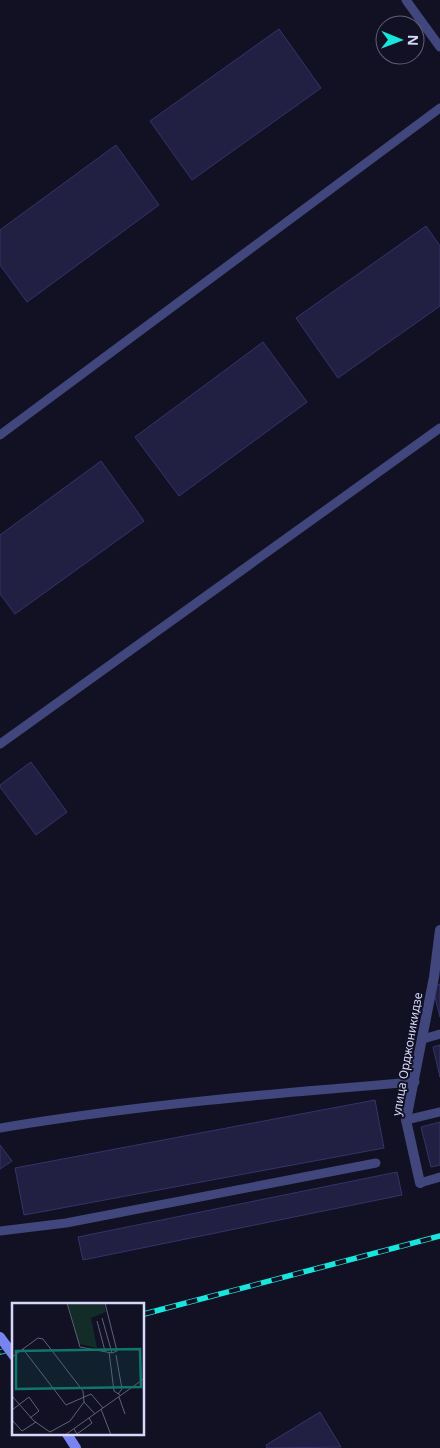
<svg xmlns="http://www.w3.org/2000/svg" width="440" height="1448" viewBox="0 0 440 1448" font-family="'Noto Sans',sans-serif">
<rect width="100%" height="100%" fill="#111123"/>
<!-- building -->
<g fill="#211f42" stroke="#37336b">
<path d="M279,29L321,88L192,180L150,121Z"/>
<path d="M116,145L159,205L27,302L0,265V230Z"/>
<path d="M426,226L440,246V306L338,378L296,318Z"/>
<path d="M263,342L307,402L179,496L135,437Z"/>
<path d="M101,461L144,521L15,614L0,594V535Z"/>
<path d="M31,762L67,812L36,835L0,787V785Z"/>
<path d="M440,984V1017L432,986Z"/>
<path d="M440,1045V1077L433,1047Z"/>
<path d="M375,1100L384,1148L24,1215L15,1168Z"/>
<path d="M440,1122V1165L431,1167L421,1127Z"/>
<path d="M0,1145L12,1161L0,1169Z"/>
<path d="M397,1172L402,1195L83,1260L78,1237Z"/>
<path d="M320,1412L341,1447L267,1448L266,1445Z"/>
</g>
<g fill="none" stroke-linecap="round" stroke-linejoin="round">
<!-- lane -->
<g stroke="#41477d" stroke-width="9">
<path d="M406,0L440,47"/>
<path d="M0,435L440,108"/>
<path d="M0,744L440,428"/>
<path d="M423,1039L440,1034"/>
<path d="M406,1120L440,1112"/>
<path d="M0,1128C137,1105 276,1093 415,1082"/>
<path d="M420,1183L440,1177"/>
<path d="M0,1231L66,1223L376,1163"/>
</g>
<!-- street -->
<path stroke="#41477d" stroke-width="10" d="M420,1183L406,1120L434,977L440,930"/>
<!-- secondary -->
<path stroke="#7885f1" stroke-width="10" d="M67,1434L76,1448"/>
<!-- rail casing -->
<g stroke="#19e5dd" stroke-width="5.5">
<g id="rail">
<path d="M144,1314L440,1236"/>
<path d="M0,1352L14,1348"/>
</g>
</g>
<!-- rail -->
<use href="#rail" stroke="#111123" stroke-width="4" stroke-dasharray="11" stroke-linecap="butt"/>
<!-- secondary-bridge -->
<path stroke="#7885f1" stroke-width="10" d="M0,1337L14,1356"/>
</g>
<g text-anchor="middle" dominant-baseline="central" stroke-width="4" stroke-linejoin="round" paint-order="stroke">
<!-- street labels -->
<g font-size="12" fill="#d7d7fb" stroke="#111123">
<text transform="translate(407 1054) rotate(-80)">улица Орджоникидзе</text>
</g>
</g>
<!-- overview -->
<g transform="translate(12 1303)">
<rect width="132" height="132" fill="#111123"/>
<path d="M56,0H92L94,9L79,15L85,45L67,41Z" fill="#142c28"/>
<path fill="none" stroke="#606079" stroke-width="1" d="M55,0L68,44L100,50L105,48L93,0M90,15L100,50M85,18L93,48M11,46L54,102L79,91L91,105M97,49L102,88L108,92M104,52L110,86L106,91M0,54L26,35L31,36L71,88L72,99L83,111M0,93L22,118L38,129L58,118L72,99M107,94L113,111M89,106L99,132M0,107L17,94L27,108L18,115M0,117L10,128L24,119M62,126L65,131L80,120L77,115M53,132L133,75"/>
<path fill="#0f766e" fill-opacity="0.15" stroke="#0f766e" stroke-width="2.5" d="M128,46L129,84L4,86V48Z"/>
<rect width="132" height="132" fill="none" stroke="#d7d7fb" stroke-width="2.5"/>
</g>
<!-- north arrow -->
<g transform="translate(400 40) rotate(91)"><circle r="24" fill="#111123" stroke="#606079"/>
<path d="M0-4L9 19L0 12L-9 19Z" fill="#19e5dd"/>
<text y="-8" font-size="14" font-weight="bold" text-anchor="middle" fill="#d7d7fb">N</text>
</g>
</svg>
